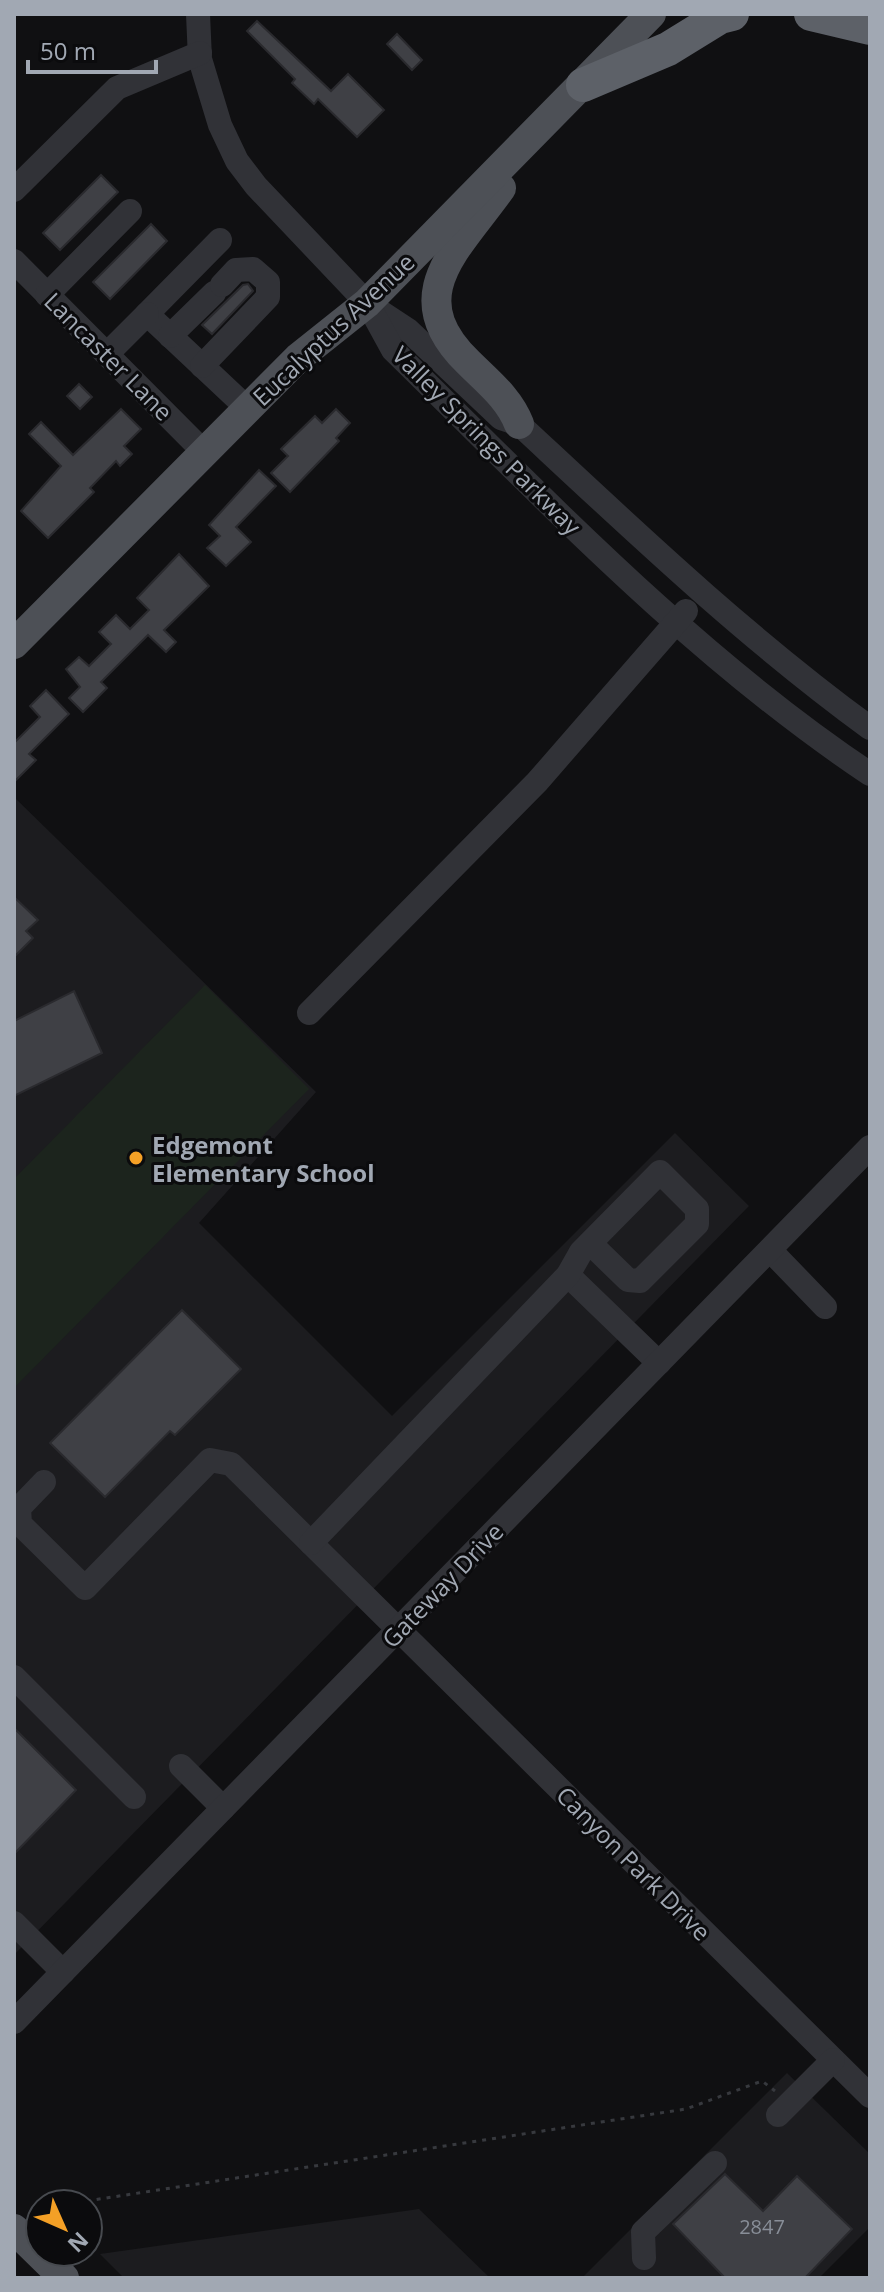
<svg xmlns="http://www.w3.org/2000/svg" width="884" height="2292" viewBox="0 0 884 2292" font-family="'Open Sans',sans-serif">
<rect width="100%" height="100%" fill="#101012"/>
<!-- built -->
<g fill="#1c1c1f">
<path d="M14,797L316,1092L199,1223L392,1416L675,1133L749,1206L14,1955Z"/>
<path d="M787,2073L870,2154V2227L819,2278H582Z"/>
<path d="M419,2209L490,2278H124L100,2254Z"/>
</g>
<!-- green -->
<path fill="#1c241d" d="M205,985L309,1089L14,1388V1179Z"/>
<!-- building -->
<g fill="#3f4045" stroke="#2a2a2e" stroke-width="2">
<path d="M257,21L331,91L348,74L384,110L357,137L318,99L314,104L292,83L295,79L247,31Z"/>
<path d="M397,34L422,60L412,70L387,44Z"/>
<path d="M101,175L118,192L60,250L43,233Z"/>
<path d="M151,224L167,241L110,299L93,282Z"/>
<path d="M248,284L253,291L212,334L202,325L243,285Z"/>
<path d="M79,384L92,397L80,409L67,396Z"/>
<path d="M121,409L141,429L124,446L132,454L120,466L116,461L90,488L94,492L48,538L21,511L61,466L29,434L41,422L73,455Z"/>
<path d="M336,409L350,423L336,438L339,441L290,492L271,473L288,456L281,449L315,416L322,423Z"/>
<path d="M259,470L276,486L236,527L251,542L226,566L207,548L220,536L209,525Z"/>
<path d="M179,554L209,586L164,630L176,642L166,652L148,635L101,682L107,688L83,712L69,698L80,687L66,669L79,657L89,666L111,644L99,632L116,615L130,629L149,610L137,598Z"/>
<path d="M46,690L69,714L29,754L36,760L14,782V743L40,717L30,706Z"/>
<path d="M14,897L38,920L26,931L33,938L14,957Z"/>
<path d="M74,991L102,1053L14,1096V1021Z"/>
<path d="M182,1310L241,1369L175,1435L170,1431L105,1497L50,1443Z"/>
<path d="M14,1728L76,1790L14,1854Z"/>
<path d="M725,2174L763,2211L797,2176L852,2229L805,2278H725L673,2224Z"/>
</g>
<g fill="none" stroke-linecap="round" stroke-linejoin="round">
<!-- path -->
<path stroke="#37393e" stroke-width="3" stroke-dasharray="4 6" stroke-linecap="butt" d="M67,2204L686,2109L762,2081L775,2091"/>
<!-- minor -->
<g stroke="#313237" stroke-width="24">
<path d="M198,14L200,59L220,125L237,161L256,186L367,303L408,330L501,418L519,424C633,530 744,636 870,728"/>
<path d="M14,190L117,88L200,53"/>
<path d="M220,240L147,314L247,408"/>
<path d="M14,261L203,451"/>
<path d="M47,295L130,211"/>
<path d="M370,308L393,350C544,498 693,656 870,774"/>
<path d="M170,336L214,293"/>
<path d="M107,354L147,314"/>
<path d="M202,366L268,297V282L253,269L236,270L222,285"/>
<path d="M309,1013L537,782L686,611"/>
<path d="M770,1250L825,1307"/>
<path d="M568,1275L659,1363"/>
<path d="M44,1482L19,1508L20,1524L85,1588L210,1460L231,1464L870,2096"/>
<path d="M311,1543L568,1275L581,1252L660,1172L697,1209V1224L640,1281L628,1280L590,1243"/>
<path d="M14,1677L134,1797"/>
<path d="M181,1766L223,1808"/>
<path d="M14,1923L63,1972"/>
<path d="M14,2022L870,1147"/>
<path d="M778,2115L833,2060"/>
<path d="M644,2258L643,2232L715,2163"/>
</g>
<!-- major -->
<g stroke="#4d5056" stroke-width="30">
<path d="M501,188C458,249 399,295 468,362C488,382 509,398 519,424"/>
<path d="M14,644L298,358L367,303L651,14"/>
<path d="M14,2229L64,2278"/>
</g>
<!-- highway -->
<g stroke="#5d6168" stroke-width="34">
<path d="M811,14L870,28"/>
<path d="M583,85L668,49L720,17L732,14"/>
</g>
</g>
<!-- markers -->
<circle fill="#f4a026" stroke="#0b0b0d" stroke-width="3" cx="136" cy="1158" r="8"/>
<g text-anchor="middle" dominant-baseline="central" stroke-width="6" stroke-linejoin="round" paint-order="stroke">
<!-- number labels -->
<g font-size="20" fill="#888e98">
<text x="762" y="2226">2847</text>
</g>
<!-- street labels -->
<g font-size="24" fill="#a1a8b3" stroke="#0b0b0d">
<text transform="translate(333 329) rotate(-43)">Eucalyptus Avenue</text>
<text transform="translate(109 356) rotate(45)">Lancaster Lane</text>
<text transform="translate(487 440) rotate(45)">Valley Springs Parkway</text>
<text transform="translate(442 1585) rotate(-46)">Gateway Drive</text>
<text transform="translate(634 1863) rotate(45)">Canyon Park Drive</text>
</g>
<!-- poi labels -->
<g font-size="24" font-weight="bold" fill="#a1a8b3" stroke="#0b0b0d" text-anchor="start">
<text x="152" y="1144">Edgemont<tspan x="152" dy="28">Elementary School</tspan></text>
</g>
</g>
<!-- border -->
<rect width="884" height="2292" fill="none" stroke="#a1a8b3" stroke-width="32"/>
<!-- north arrow -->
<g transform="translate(64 2228) rotate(135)"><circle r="38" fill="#0b0b0d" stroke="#474a4f" stroke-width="2"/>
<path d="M0-6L14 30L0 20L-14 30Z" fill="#f4a026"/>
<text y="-12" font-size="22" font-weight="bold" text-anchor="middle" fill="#a1a8b3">N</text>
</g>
<!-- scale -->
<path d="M28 60v12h128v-12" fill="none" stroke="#a1a8b3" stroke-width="4"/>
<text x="40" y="60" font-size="24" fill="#a1a8b3" stroke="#0b0b0d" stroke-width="6" paint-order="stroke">50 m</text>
</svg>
